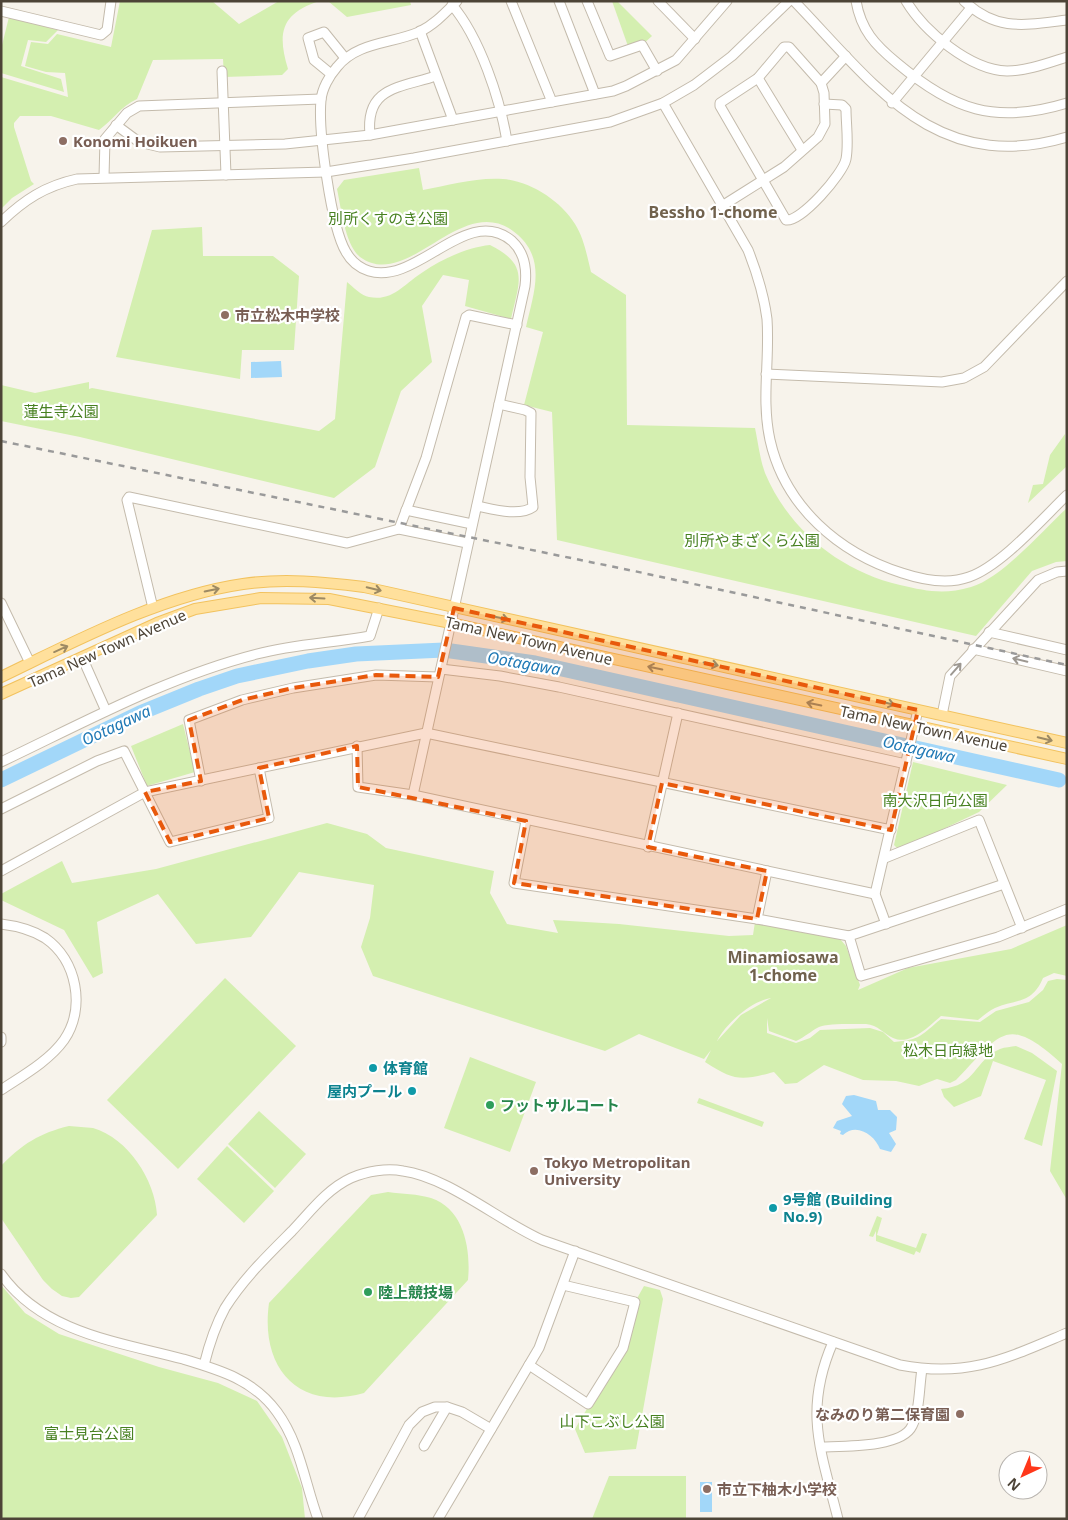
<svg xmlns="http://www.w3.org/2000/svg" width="1068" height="1520" viewBox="0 0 1068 1520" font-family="'Noto Sans','Noto Sans JP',sans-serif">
<rect width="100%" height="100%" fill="#f7f3eb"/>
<!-- green -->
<g fill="#d4efb0" fill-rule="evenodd">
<path d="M120,1H212L239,24L279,1H320C281,13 277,33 288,69L282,75L224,77L223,59L153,60L137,99C121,106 113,120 99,130L51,116H20L14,123V127L31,181L34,184L12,198L1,209V77L68,97L65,73L46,72L25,66L31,42L48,44L57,34L111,47Z"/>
<path d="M328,1H410L411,5L347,17Z"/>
<path d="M612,1H617L652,36L642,45L629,49Z"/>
<path d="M9,17L58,30L46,42L28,40L21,66L61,79L64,92L1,73V49Z"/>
<path d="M419,168L423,190C449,185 477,177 503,179C530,181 561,201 575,224C584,238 587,256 591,272L626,295L627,425L755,428C758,442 760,459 765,473C789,530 840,571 900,585C926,591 944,595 971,587C1002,578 1042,531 1067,508V561L1056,562L1032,571L976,636L557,540L552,412L524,405L543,332L526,327C533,295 547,261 518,235C464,186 409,293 360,257C345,245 341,207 337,189L344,180Z"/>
<path d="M202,227L203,256H273L299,276L294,350H242L240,379L116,357L152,230Z"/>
<path d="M490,245C530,265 519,282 511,319L465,306L469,280L443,275L422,306L432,362L401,391L375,467L334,498L80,437L1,421V385L35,393L89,382V389L92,388L319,431L335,419L347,282C353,287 362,296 369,297C393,302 405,283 423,272C442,259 468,247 490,245Z"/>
<path d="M1065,434L1067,466L1028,503L1033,485L1043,484L1050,455Z"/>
<path d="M183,724L195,772L147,786L131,746Z"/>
<path d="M913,762L1007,785L979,812L899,850L894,845Z"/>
<path d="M327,823L367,834L386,848L494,871L490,893L507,924L558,933L553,920L619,924L729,936L753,935L755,922L840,939L846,946L860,985L858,990L908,968L1011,949L1067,925V976L1054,973L1043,978C1032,1004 1017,999 995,1008C989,1011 983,1016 978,1020L941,1016C929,1026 911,1046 893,1038C884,1034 878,1025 866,1024C857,1024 826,1023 819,1027C811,1031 805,1037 796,1041L769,1031L767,1018V1033L796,1043L810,1038L820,1030L870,1028L883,1032L894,1042C921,1040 921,1035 941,1019L980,1022L996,1011L1029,1002L1043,990L1048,981L1057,979L1067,980V1200L1050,1171L1062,1064C1006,1013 1001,1034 956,1080L950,1083L937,1079L919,1086L896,1081L863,1080L824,1065L797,1083L785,1084L774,1072C740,1081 735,1081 705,1062L711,1050L704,1059L639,1034L605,1051L373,976L361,947L370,918L374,885L299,872L251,937L196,944L158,894L97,922L103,973L93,978L64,930L1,900V894L62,861L72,883L156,869ZM771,998L741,1015L717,1041C726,1023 752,1001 771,998Z"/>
<path d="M225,978L296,1046L178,1169L107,1100Z"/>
<path d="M1016,1046L1032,1053L1057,1071L1042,1146L1024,1139L1046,1080L993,1061L981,1096L954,1107L944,1097L941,1089C977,1086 974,1060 1000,1049C1005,1047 1011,1047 1016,1046Z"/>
<path d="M470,1057L536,1082L510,1152L444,1128Z"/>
<path d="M699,1098L764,1122L762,1127L697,1103Z"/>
<path d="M259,1111L306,1154L275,1188L228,1144Z"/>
<path d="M69,1126C77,1127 85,1127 93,1128C128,1138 155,1180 157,1215L79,1297L71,1298L62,1296L52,1289L43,1280L1,1218V1166C22,1144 40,1133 69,1126Z"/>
<path d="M227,1146L274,1191L244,1223L197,1179Z"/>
<path d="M388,1192C402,1194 418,1194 431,1198C464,1209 471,1249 468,1280L364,1393C297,1412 260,1367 269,1303L371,1195Z"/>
<path d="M877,1216L882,1218L877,1235L916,1248L922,1233L927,1234L920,1253L916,1251L914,1255L876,1241V1231L873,1237L869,1236Z"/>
<path d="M1,1285L25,1313L59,1334L159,1367L218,1383L257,1401L282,1437L302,1488L305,1519H1Z"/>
<path d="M644,1286L660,1290L663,1299L636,1449L585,1453L575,1429L623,1348L635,1302Z"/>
<path d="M609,1476H686V1519H592Z"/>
</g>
<!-- water -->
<g fill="#a2d7f9">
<path d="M281,361L282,377L251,378V362Z"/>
<path d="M854,1095L876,1101L878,1110H890L897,1117L896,1130L889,1133L896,1144L891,1152L880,1149C875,1135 856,1122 843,1135L840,1134L841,1131L833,1128L837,1121L852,1116L842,1104L846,1096Z"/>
<rect x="700" y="1482" width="12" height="30"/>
</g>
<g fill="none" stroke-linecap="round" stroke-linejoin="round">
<!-- river -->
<path stroke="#a2d7f9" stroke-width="15" d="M1,780L140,713L199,689L237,676L308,661L356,654L444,650L535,663L1059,780"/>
<!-- minor casing -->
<g stroke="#c4bbac" stroke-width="11">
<g id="minor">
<path d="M511,1L552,102"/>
<path d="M559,1L595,94"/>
<path d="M587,1L610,56L642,45L657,71"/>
<path d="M658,1L695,39"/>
<path d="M794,1C874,84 935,176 1067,137"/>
<path d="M856,1C861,30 875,45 897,63C953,110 995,125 1067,103"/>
<path d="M906,1C924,31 970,70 1007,71C1027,71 1048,63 1067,57"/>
<path d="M964,1C997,32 1025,25 1067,20"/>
<path d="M452,5C480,38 500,99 507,141"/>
<path d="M1,11L101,35L107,30L111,1"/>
<path d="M420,31L453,120"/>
<path d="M222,71L226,175"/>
<path d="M331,74L314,60L308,38L324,32L345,58"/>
<path d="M758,78L802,150"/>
<path d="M821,83L789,47H784L758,78L720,103V106L786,220C801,222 843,174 846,159C849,143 846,125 846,109L842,105L824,104"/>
<path d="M663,103L748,250C757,273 764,295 767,319C770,360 761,399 770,440C785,507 839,553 902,573C923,580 947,585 969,577C1001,566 1042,519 1067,495"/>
<path d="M892,103L971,8"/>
<path d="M116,125L139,142L160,147L285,144L370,135L613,91L626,86L676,60L727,1"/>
<path d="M370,135C365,87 399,88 436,76"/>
<path d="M104,177L105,139L127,113L139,106L321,99"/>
<path d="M722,206L784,167L818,137L825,124L824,93L821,83L846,56"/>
<path d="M1,222C24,200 45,186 77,179L326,172L414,158L610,122L663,103L694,85L732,56L789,1"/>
<path d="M766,374L942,382L964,378L984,367L1067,281"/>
<path d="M477,506C492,509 519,517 533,507L530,477L531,413L525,410L499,404"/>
<path d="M406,510L472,524"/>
<path d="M399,529L426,458L466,317L469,315L517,325"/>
<path d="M1,603L30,663"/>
<path d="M153,608L127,500L129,497L347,543L399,529L467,543"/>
<path d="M989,632L1067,650"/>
<path d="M973,649L1067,671"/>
<path d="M82,657L106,711"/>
<path d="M441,669L500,676L559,687L906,764"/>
<path d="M942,715L950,676L1038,580L1057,572L1067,571"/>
<path d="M357,746L358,787L413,795L875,894"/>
<path d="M1,762C85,722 167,677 257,654C294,644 332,643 370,636L379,608"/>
<path d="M201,781L189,720L242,700L293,688L376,675L438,677"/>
<path d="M413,795L525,286C527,270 525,253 512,241C467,203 417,286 369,271C360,268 351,261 346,252C331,227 318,130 321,100C322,89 329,76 337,67C357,42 391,44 419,32C434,25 445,13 457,1"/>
<path d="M1,809L97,761L124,751L170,842L269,818L259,768"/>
<path d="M526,821L514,883L757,919L849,936L1004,884"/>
<path d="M648,847L678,713"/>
<path d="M885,858L979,820L1022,928"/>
<path d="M1,871L145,792L426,733L891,830"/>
<path d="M757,919L767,871"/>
<path d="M1,924C17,926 31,929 45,938C77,960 86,1008 64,1040C49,1061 22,1076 1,1090"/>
<path d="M886,924L875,894L918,710"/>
<path d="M849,936L861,976L998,937L1067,909"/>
<path d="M1,1037V1042"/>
<path d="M1,1274C43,1333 119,1342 183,1359C220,1370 254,1380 277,1412C300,1443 305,1484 318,1519"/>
<path d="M833,1342C803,1411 821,1451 838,1519"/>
<path d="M204,1365C209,1345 215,1326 225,1308C243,1279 268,1255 292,1231C310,1212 327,1189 351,1178C367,1171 387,1168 403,1171C448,1177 499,1221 542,1240L900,1365C968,1378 1005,1359 1067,1333"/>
<path d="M529,1365L588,1404L623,1348L635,1302L563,1285"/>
<path d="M424,1446L447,1407"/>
<path d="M821,1447C842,1446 902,1448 912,1426C920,1410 919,1387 922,1369"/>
<path d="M358,1519L409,1425L422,1412L435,1407H447L462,1412L491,1429"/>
<path d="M438,1519L539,1348L575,1251"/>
</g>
</g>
<!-- major casing -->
<g stroke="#f2c25e" stroke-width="12">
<g id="major">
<path d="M1,677C76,641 160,596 243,584C283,578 324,582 364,587L1067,743"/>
<path d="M1,694L157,623L195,609L261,598L329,599L451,623L1067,759"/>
</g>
</g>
<!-- minor -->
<use href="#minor" stroke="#fff" stroke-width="9"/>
<!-- major -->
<use href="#major" stroke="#ffe09c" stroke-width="10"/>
<!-- rail -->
<path stroke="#9a9a9a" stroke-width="2.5" stroke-dasharray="6 6" stroke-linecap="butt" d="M1,441L634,571L1067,665"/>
</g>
<!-- one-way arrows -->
<defs><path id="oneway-shaft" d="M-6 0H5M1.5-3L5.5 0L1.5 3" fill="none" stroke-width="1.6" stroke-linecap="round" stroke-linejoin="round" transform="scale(1.25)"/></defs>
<g stroke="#9d8a64">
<use href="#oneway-shaft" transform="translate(374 589) rotate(13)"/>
<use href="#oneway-shaft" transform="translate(212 590) rotate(-12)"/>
<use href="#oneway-shaft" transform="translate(317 598) rotate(-177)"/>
<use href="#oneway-shaft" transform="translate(501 618) rotate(12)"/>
<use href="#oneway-shaft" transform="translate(61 649) rotate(-24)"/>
<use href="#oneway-shaft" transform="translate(711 664) rotate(12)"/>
<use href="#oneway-shaft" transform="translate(655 668) rotate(-168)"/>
<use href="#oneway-shaft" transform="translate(887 703) rotate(13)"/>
<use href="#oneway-shaft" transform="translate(814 704) rotate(-168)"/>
<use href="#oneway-shaft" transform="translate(1045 739) rotate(13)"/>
</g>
<g stroke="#9d9891">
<use href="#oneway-shaft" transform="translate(1020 660) rotate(-167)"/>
<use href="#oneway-shaft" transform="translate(956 669) rotate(-49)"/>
</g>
<!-- marked area -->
<path fill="#e8590c" fill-opacity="0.2" stroke="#e8590c" stroke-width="4" stroke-dasharray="10 6" stroke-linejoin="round" d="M454,608L918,710L891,830L662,783L648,847L767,871L757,919L514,883L526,821L358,787L357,746L259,768L269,818L170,842L145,792L201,781L189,720L242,700L293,688L376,675L438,677Z"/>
<!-- markers -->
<g fill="#8d6e63" stroke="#fff" stroke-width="2">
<circle cx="63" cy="141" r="5"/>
<circle cx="225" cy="315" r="5"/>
<circle cx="534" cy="1171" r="5"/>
<circle cx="960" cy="1414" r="5"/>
<circle cx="707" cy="1489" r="5"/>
</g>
<g fill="#0f9aa8" stroke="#fff" stroke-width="2">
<circle cx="373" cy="1068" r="5"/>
<circle cx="412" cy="1091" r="5"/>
<circle cx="773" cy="1208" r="5"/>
</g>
<g fill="#2e9e5b" stroke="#fff" stroke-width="2">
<circle cx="490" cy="1105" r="5"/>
<circle cx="368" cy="1292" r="5"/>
</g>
<g text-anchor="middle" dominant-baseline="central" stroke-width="4.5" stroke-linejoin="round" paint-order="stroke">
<!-- education labels -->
<g font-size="15" font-weight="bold" fill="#785e54" stroke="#fff" text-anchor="start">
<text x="73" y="141">Konomi Hoikuen</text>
<text x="235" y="315">市立松木中学校</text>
<text x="544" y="1162">Tokyo Metropolitan<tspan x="544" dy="17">University</tspan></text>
<text x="950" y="1414" text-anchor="end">なみのり第二保育園</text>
<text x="717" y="1489">市立下柚木小学校</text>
</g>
<!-- park labels -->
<g font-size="15" fill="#488121" stroke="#fff">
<text x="388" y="218">別所くすのき公園</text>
<text x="61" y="411">蓮生寺公園</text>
<text x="752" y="540">別所やまざくら公園</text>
<text x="935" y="800">南大沢日向公園</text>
<text x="948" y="1050">松木日向緑地</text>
<text x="612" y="1421">山下こぶし公園</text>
<text x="89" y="1433">富士見台公園</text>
</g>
<!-- street labels -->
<g font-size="15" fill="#4d4437" stroke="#fff">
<text transform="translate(529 640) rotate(13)">Tama New Town Avenue</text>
<text transform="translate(107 648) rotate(-24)">Tama New Town Avenue</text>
<text transform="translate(924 728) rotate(12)">Tama New Town Avenue</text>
</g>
<!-- culture labels -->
<g font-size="15" font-weight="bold" fill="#0d838f" stroke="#fff" text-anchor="start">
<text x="383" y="1068">体育館</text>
<text x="402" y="1091" text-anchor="end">屋内プール</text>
<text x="783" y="1199">9号館 (Building<tspan x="783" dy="17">No.9)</tspan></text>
</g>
<!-- leisure labels -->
<g font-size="15" font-weight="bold" fill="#27864d" stroke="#fff" text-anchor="start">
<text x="500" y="1105">フットサルコート</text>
<text x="378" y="1292">陸上競技場</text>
</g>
<!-- neighbourhood labels -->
<g font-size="16" font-weight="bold" fill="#71624d" stroke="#fff">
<text x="713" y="212">Bessho 1-chome</text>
<text x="783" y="957">Minamiosawa<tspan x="783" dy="18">1-chome</tspan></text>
</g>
<!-- water labels -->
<g font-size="16" font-style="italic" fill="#2079b5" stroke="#fff">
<text transform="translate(524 663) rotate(10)">Ootagawa</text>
<text transform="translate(116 725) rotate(-25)">Ootagawa</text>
<text transform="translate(919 749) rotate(13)">Ootagawa</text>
</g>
</g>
<!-- border -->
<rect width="1068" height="1520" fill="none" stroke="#4d4437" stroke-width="5"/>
<!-- north arrow -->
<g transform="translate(1023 1475) rotate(224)"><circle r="24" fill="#ffffff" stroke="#b8b4af"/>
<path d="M0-4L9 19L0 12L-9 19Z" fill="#ff371a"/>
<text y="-8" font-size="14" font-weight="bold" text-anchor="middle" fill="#4d4437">N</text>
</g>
</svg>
